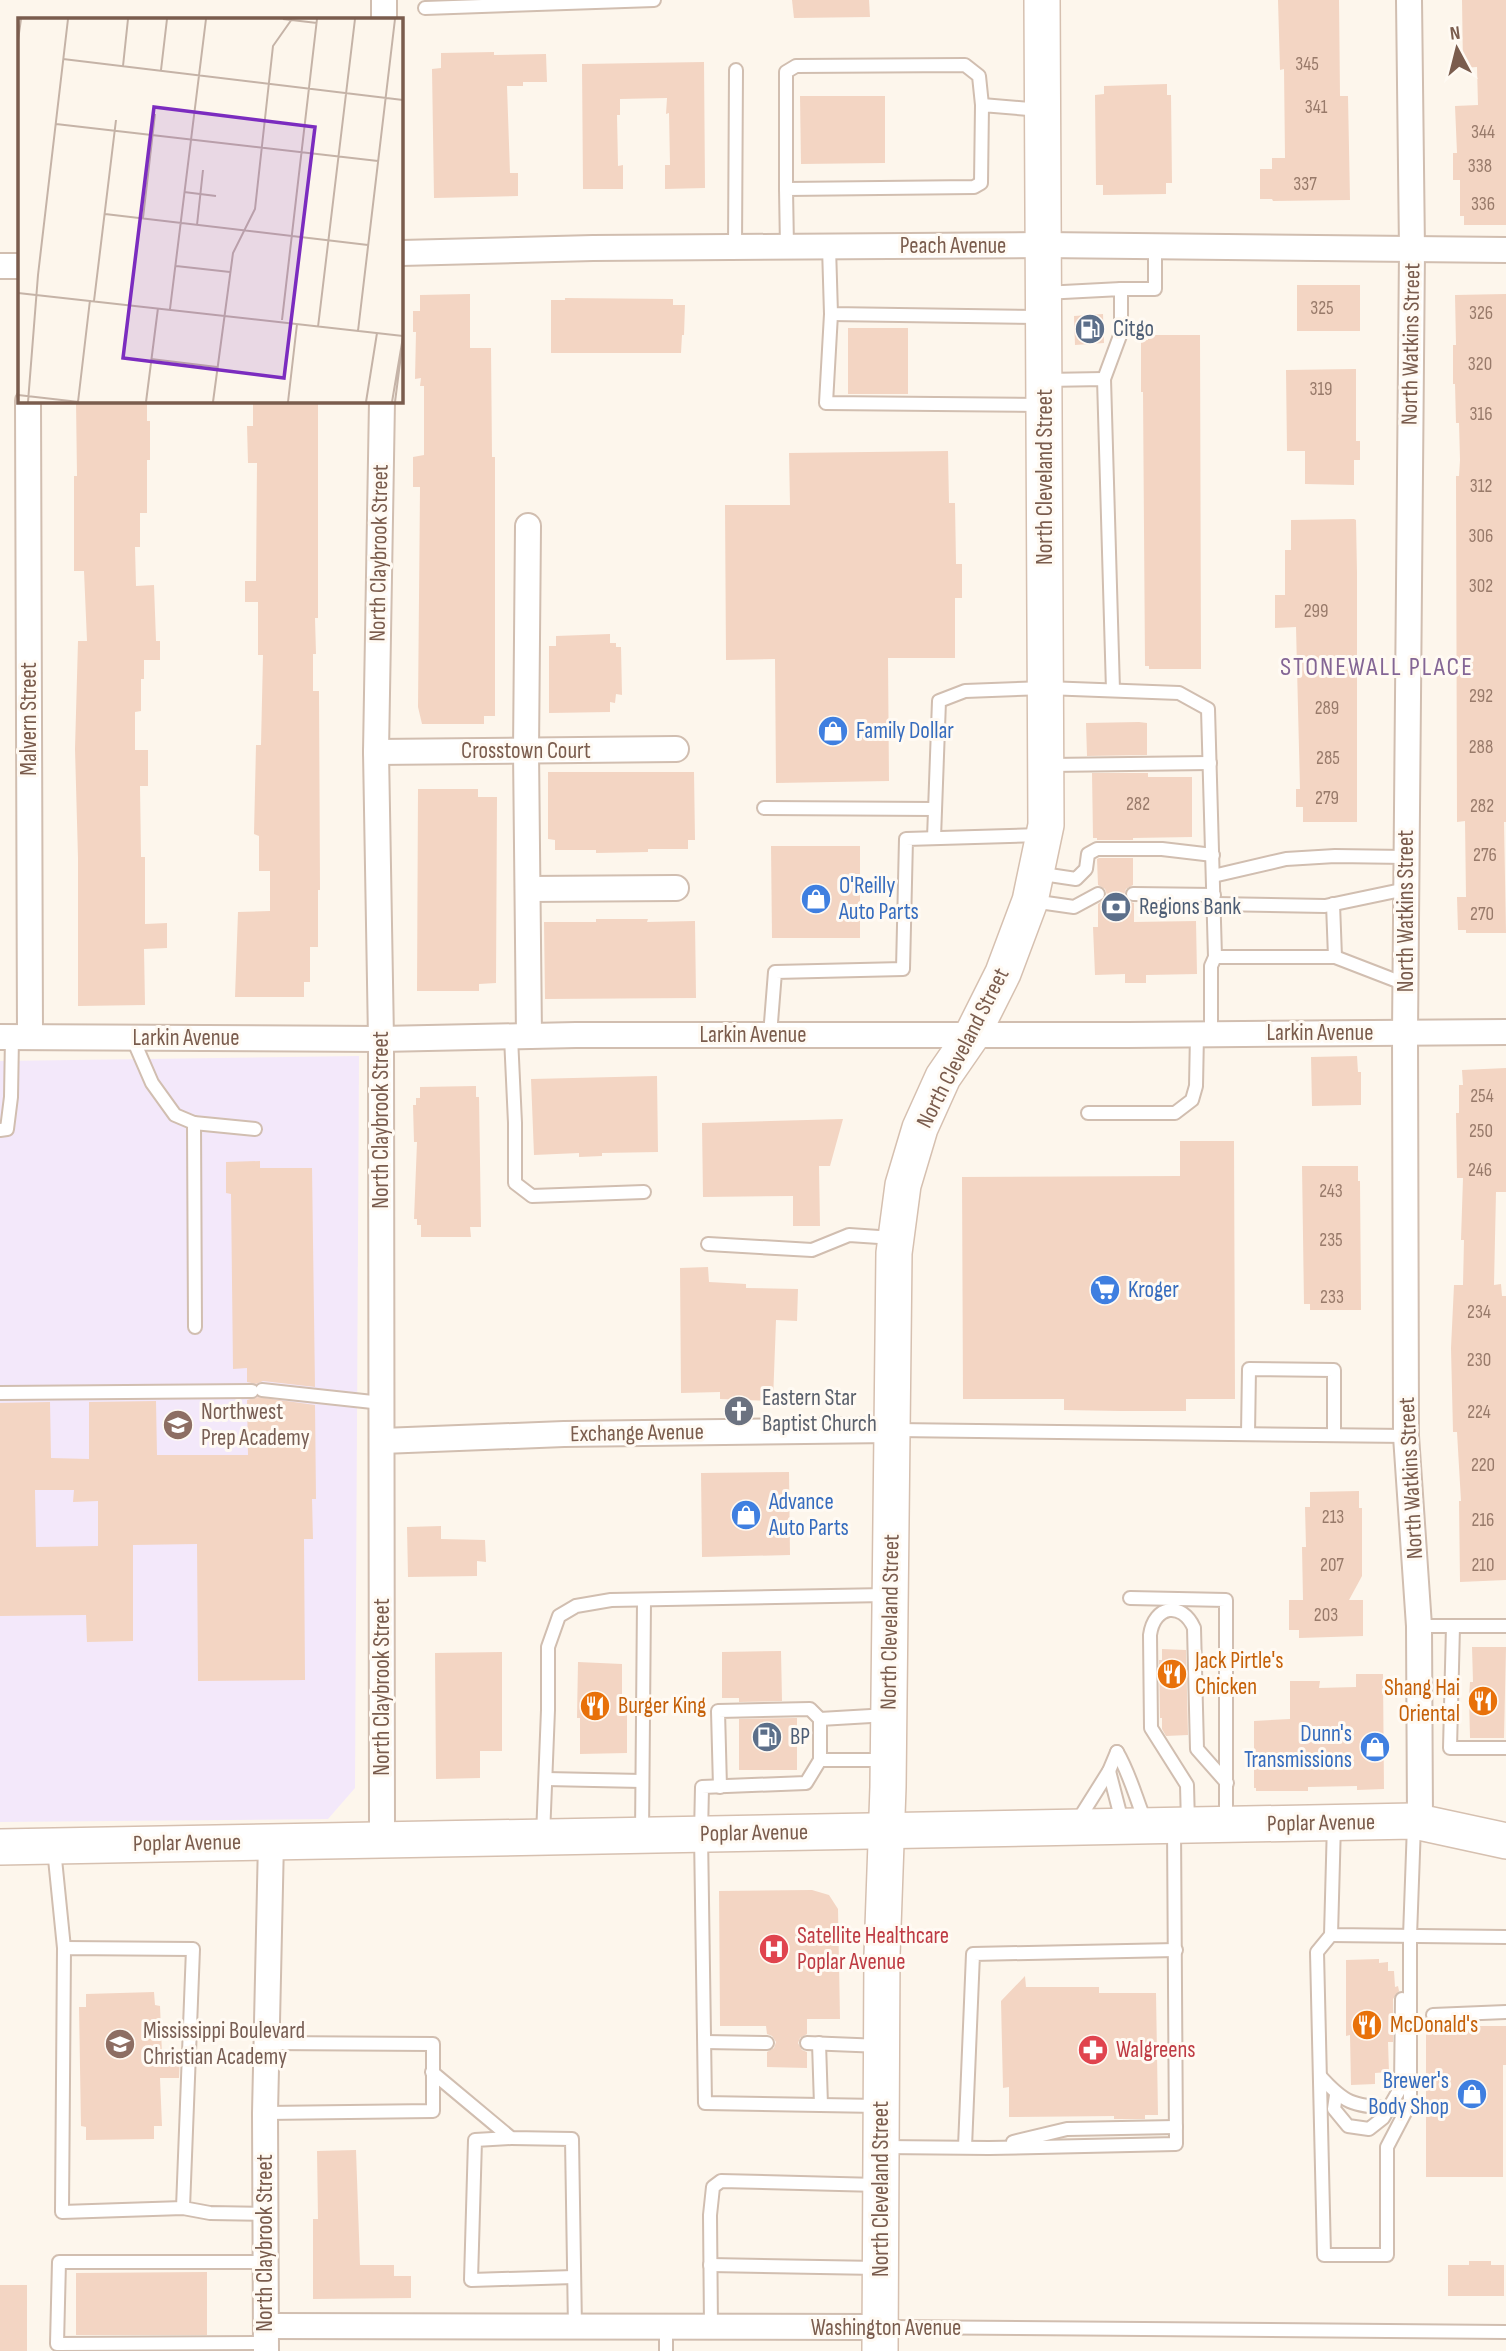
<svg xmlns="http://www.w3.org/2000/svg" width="1506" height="2351" viewBox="0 0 1506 2351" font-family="'Sofia Sans Condensed',sans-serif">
<rect width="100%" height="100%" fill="#fdf6ec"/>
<!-- education -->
<path fill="#f3e8fa" d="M359,1056L355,1788L328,1819L0,1822V1061Z"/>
<!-- building -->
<g fill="#f3d5c3" fill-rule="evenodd">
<path d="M792,0H869L870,17L794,18Z"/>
<path d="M1278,0H1339L1340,96H1348L1350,200L1273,201L1272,199H1260V169H1272V158H1285L1284,69L1280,70Z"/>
<path d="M1462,0H1506V225H1464V216H1460V180H1453V153H1457L1455,106L1478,105L1477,67L1463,68Z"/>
<path d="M494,52V55L546,54L547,82H523V86H507L510,173H518V196L434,198L432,69L441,68V53Z"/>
<path d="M704,62L705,188L665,189V165H670L669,113L666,114L667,98L620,99V115H617L618,166L623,165V189H583L582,64Z"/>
<path d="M1167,84V95H1171L1172,183H1166V194L1103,195V185H1096L1095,95L1104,94V86Z"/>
<path d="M800,96H885V163L801,164Z"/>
<rect x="1297" y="285" width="63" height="46"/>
<path d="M470,294V348H491L492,457H495V716H484V724H422L418,707L420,487H413V457L424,455V386H420L421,378L415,379L416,332H413V311H420V295Z"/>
<path d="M1506,294V822H1504L1506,933H1466V930H1458L1457,897H1466L1465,821L1457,822L1456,476H1459L1460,460L1459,423H1456L1455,384H1453V345H1456L1455,295Z"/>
<path d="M565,298L673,299V305H685L684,335H682L681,353H551V300H565Z"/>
<path d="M1103,314L1104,343L1075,345L1074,316Z"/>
<rect x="848" y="328" width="60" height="66"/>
<path d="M1148,335H1200L1201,669H1149V666H1145L1143,392H1141V340H1148Z"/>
<path d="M1356,369V441H1360V460H1354V485L1305,484V451H1287L1286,370Z"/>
<path d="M76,401H147V421H150V460H147V513H140V547H135L136,586L154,585L156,641H160V660H144V679H141V711L135,712V750H148V786H140L141,857H145V924L167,923V948L144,949L145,1005L78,1006V858L75,749L78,641H87L84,571H74V476H77Z"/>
<path d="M253,401H318V618H315L316,654H313V691H319L320,890H318V947H310V982H304V997H235L238,912L270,911V871H259V836L254,834L256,745H261L263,655H258V602H245V581H256L257,463H248L247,426H253Z"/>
<path d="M948,451L949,503H955L956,564H962V598H955V658H888L889,781L776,783L775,659L726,660L725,505H790L789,453Z"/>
<path d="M1354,519L1356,520L1357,573V822H1303V807H1296V789H1300L1296,627L1275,628V595H1285V550H1291V520Z"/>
<path d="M610,634V643H616V647H621L622,695L616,694L615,703L610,702V712L549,713V646H556V636Z"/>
<path d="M1139,722L1147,723V755L1087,756L1086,723Z"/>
<path d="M548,772H694L695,840H688V849H648V852L596,853V850H555V840L548,839Z"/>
<path d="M1092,773H1148V777H1192V837L1133,838V840H1097V838H1093Z"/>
<path d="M418,789H478V797H497L496,983L479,984V991H417Z"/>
<path d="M771,846H860V938H772Z"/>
<path d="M1099,858H1133V885L1126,889L1124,895L1128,901L1134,903V922L1196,921L1197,974L1146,975V983H1125V974L1095,975L1093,927H1098V904L1105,899L1107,895L1105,889L1098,885L1097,859Z"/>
<path d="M596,919H648L647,922L695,921L696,998L545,999L544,922H596Z"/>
<path d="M1357,1056L1358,1072H1361V1105L1312,1106L1311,1057Z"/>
<path d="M1506,1068V1192H1496L1494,1285L1501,1284L1502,1296H1506V1580L1460,1582L1459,1501H1461L1457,1432H1453L1451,1348L1454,1285H1463L1464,1240H1461L1463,1178H1457L1456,1113H1459V1085H1463L1462,1070Z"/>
<path d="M657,1076L658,1152L602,1153V1156L579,1157V1153L534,1155L531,1079Z"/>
<path d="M476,1086V1097H479L481,1227H470L471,1237H421V1225H417V1219H414L417,1142H414L413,1105H416V1098H420V1087Z"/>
<path d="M843,1119L830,1166H819L820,1226H793V1196L703,1197L702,1123Z"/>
<path d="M1180,1141H1234L1235,1399H1186V1411H1120L1064,1410V1399H963L962,1177L1180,1176Z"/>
<path d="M260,1161V1168H312L315,1387L263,1381L256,1384L247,1382V1368L233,1369L231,1194L226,1193V1162Z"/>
<path d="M1302,1166H1358V1181H1360L1361,1310H1310V1304H1304Z"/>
<path d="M708,1267L709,1282L746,1284V1288L798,1289L797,1321L776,1320L773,1401L720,1399V1392L681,1393L680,1268Z"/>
<path d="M258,1397L315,1405L316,1499H312L313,1539H304L305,1680L198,1681L197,1544L133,1545V1641L87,1642L86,1615L0,1616V1403L50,1402L51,1458L89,1459V1402L156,1401L157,1455H248L247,1400ZM35,1490H74L73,1502L98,1501V1546L36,1547Z"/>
<path d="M789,1472L790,1555L702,1557L701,1473Z"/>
<path d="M1359,1491V1508H1362V1576L1349,1600H1363V1636L1299,1638V1630H1289V1600H1303L1302,1547H1306L1305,1507H1310V1492Z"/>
<path d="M441,1526V1539L485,1540L486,1562L477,1561V1576L408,1577L407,1527Z"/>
<path d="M1472,1647H1506L1504,1738H1470L1469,1697L1470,1682H1473Z"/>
<path d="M1162,1649L1186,1650L1188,1735L1166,1736L1162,1729V1718H1160L1159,1660H1162Z"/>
<path d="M781,1651L782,1701L739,1702V1698H722V1652Z"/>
<path d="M502,1652V1751H480V1778L436,1779L435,1653Z"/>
<path d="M578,1662L622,1664V1712H627V1753L580,1754V1718H577Z"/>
<path d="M1356,1674H1383L1384,1789L1357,1790V1786L1308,1787V1791H1256V1788H1254V1721L1290,1719V1681H1320L1319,1688L1356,1687Z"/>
<path d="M797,1718V1770H739V1719Z"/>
<path d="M812,1890L829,1895L838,1909L840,2019H807V2034L800,2038L798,2043L802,2050L807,2052V2068L767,2067V2052L774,2048L776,2042L772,2036L767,2034L766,2026H720L719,1891Z"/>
<path d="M1379,1959V1963L1388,1962V1971H1394L1395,1987L1398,1986L1399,1991L1393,1999V2042H1388L1389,2072L1375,2073V2084L1351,2085L1350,2035L1346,2036V1960Z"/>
<path d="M1025,1976L1026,1987H1099V1993H1156L1158,2115H1145V2119H1114V2116L1009,2117V2087L1003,2088L1001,2001Z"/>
<path d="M154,1992L155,2005L160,2006L162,2054H180L179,2078H160L162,2126H154V2139L86,2140V2127L81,2126L79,2007H86V1994Z"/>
<path d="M1473,2026H1506V2065H1503V2177H1426V2031L1473,2030Z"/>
<path d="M356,2150L360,2265H394V2276H411V2298L313,2299V2219H318L317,2151Z"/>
<path d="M1469,2261H1491V2265H1504V2296H1448V2265H1469Z"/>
<path d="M207,2272V2335H76V2273Z"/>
<rect x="0" y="2285" width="27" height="66"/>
</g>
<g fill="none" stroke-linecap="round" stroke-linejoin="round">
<!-- lane casing -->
<g stroke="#d1beb0" stroke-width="16">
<g id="lane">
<path d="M425,8L654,0"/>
<path d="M786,189V72L796,66L965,65L979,76L982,105"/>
<path d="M735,247L736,70"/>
<path d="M787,247L786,189L974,187L981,183L982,105L1041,110"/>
<path d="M829,247L831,314L1040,317"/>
<path d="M1121,289H1155V247"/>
<path d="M1044,293L1121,289V333L1104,379"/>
<path d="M831,314L826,403L1041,405"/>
<path d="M1045,380L1104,379L1113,690"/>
<path d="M1050,765L1210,763"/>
<path d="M764,808L935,809"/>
<path d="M934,838L939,701L965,691L1046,688L1179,693L1208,709L1215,957"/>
<path d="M1036,873L1076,879L1086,869L1088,854L1097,849H1162L1213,855"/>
<path d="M1213,876L1286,859L1335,856L1406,857"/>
<path d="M1133,894L1214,895"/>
<path d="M1032,901L1074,907L1098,894"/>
<path d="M1214,904L1325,906L1406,889"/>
<path d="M1333,904L1335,957"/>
<path d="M1211,1034V966L1215,957H1335L1405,984"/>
<path d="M770,1035L775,972L903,969L906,839L1040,835"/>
<path d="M132,1037L152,1083L175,1115L194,1123L195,1327"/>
<path d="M511,1037L515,1123V1183L532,1196L644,1192"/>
<path d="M1088,1113H1175L1192,1100L1196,1086L1197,1034"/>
<path d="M194,1123L255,1129"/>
<path d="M0,1130L7,1129L11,1097L12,1037"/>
<path d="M708,1244L812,1250L849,1235L894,1238"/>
<path d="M262,1390L382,1403"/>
<path d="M0,1393L252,1391"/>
<path d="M896,1430L1406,1436"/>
<path d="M1248,1434L1249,1369L1334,1370V1435"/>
<path d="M1130,1598L1226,1600V1824"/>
<path d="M1419,1626H1506"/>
<path d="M1453,1626L1450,1748H1506"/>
<path d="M820,1719L888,1715"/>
<path d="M1117,1752C1130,1774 1136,1799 1146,1823"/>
<path d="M820,1760L806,1783L702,1787L701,1834L705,2103L878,2106"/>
<path d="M1109,1771L1123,1825"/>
<path d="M546,1779L642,1781"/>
<path d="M720,1787L718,1711L810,1709L820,1719V1760H887"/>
<path d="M1077,1822L1109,1771L1117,1752"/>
<path d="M1334,1823L1331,1935L1506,1937"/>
<path d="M1188,1824L1187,1785L1151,1728L1150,1635C1154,1605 1182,1601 1194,1628L1197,1749L1227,1783"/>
<path d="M642,1834L644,1601"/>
<path d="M543,1836L548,1710V1647L559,1616L576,1606L611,1600L886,1595"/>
<path d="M54,1849L64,1948"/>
<path d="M1331,1935L1317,1952L1324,2255H1387V2147L1410,2103V1936L1414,1825"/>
<path d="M1433,2015L1506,2012"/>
<path d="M705,2042L767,2043"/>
<path d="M807,2043L881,2046"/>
<path d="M819,2043L821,2105"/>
<path d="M432,2072L511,2138L572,2139L575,2328"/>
<path d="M1320,2076C1344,2103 1353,2106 1389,2108"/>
<path d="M1336,2095L1334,2109L1348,2126L1369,2129L1383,2118L1401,2087L1402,1999"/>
<path d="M265,2113L433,2111V2044L266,2043"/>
<path d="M511,2138L475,2140L471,2280L574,2277"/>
<path d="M1013,2142L1067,2129L1176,2127"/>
<path d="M883,2147L989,2148L1176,2144L1174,1826"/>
<path d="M965,2147L973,1954L1176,1950"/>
<path d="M183,2208L193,1949L64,1948L62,2212L183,2208L210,2213L265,2214"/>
<path d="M265,2262H59L57,2344L266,2343"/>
<path d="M710,2265L878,2268"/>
<path d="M711,2327L710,2215L713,2187L721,2181L878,2185"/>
<path d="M883,2327L1506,2332"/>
<path d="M666,2351V2328"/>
</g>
</g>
<!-- street casing -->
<g stroke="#d1beb0" stroke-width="28">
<g id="street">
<path d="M1409,0L1412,250L1405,1033L1406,1436L1419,1626L1420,1821"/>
<path d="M384,19V0"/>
<path d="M401,253L593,248L1044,245L1506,250"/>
<path d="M0,266H19"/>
<path d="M28,401L30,1037"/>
<path d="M382,401L376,752L381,1039L382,1839"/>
<path d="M528,526L526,751L529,1036"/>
<path d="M376,752L676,749"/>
<path d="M528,889L676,888"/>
<path d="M0,1037L381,1039L576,1035H1128L1506,1032"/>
<path d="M382,1441L564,1434L892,1430"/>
<path d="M266,2326L880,2327"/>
<path d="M266,2351L265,2113L271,1841"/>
</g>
</g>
<!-- secondary casing -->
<g stroke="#d6c0b0" stroke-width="38">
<g id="secondary">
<path d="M0,1847L1414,1821L1506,1841"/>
<path d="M880,2351L882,1955L888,1787L894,1253L903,1185L920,1128L943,1077L972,1035L1003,973L1030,901L1046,825L1042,0"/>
</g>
</g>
<!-- lane -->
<use href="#lane" stroke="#fff" stroke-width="12"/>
<!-- street -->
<use href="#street" stroke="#fff" stroke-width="24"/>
<!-- secondary -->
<use href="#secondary" stroke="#fff" stroke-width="35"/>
</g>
<!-- icons -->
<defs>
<g id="fuel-disc" transform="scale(1.575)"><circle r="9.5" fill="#5c6f8a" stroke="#fffaf3"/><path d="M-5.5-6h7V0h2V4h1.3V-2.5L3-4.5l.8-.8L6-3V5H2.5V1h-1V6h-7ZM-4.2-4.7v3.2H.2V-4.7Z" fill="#fff"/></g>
<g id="shop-disc" transform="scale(1.575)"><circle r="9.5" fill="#3f7fe0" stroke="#fffaf3"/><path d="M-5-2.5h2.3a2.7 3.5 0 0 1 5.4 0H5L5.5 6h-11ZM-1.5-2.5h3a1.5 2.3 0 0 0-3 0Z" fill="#fff"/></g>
<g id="bank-disc" transform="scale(1.575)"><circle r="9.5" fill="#5c6f8a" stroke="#fffaf3"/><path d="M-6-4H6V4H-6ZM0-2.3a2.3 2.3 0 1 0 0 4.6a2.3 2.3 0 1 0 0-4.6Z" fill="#fff"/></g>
<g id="supermarket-disc" transform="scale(1.575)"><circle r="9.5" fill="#3f7fe0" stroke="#fffaf3"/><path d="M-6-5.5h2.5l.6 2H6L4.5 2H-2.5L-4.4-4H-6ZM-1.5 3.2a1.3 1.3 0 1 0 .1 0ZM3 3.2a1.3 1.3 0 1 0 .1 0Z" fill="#fff"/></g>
<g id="church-disc" transform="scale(1.575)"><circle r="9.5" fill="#6b7280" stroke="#fffaf3"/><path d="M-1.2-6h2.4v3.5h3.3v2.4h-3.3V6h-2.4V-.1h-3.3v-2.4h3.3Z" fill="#fff"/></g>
<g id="school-disc" transform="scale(1.575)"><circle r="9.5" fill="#8d6e63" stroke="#fffaf3"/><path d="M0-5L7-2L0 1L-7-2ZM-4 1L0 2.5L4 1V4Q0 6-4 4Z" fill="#fff"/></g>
<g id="restaurant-disc" transform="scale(1.575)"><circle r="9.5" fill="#e8710a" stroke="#fffaf3"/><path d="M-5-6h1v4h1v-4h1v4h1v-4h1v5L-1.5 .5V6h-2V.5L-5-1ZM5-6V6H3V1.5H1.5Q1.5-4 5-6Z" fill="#fff"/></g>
<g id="hospital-disc" transform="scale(1.575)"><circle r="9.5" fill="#e0444e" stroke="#fffaf3"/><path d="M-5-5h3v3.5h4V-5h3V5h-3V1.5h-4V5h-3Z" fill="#fff"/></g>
<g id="pharmacy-disc" transform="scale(1.575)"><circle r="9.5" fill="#e0444e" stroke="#fffaf3"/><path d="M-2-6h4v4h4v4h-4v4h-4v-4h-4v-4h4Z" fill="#fff"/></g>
</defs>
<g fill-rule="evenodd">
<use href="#fuel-disc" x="1090" y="329"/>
<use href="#shop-disc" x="833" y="731"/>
<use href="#shop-disc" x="816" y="899"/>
<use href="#bank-disc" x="1116" y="907"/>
<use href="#supermarket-disc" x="1105" y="1290"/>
<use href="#church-disc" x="739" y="1411"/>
<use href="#school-disc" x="178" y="1425"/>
<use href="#shop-disc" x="746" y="1515"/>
<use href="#restaurant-disc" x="1172" y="1674"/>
<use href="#restaurant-disc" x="1483" y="1701"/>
<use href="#restaurant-disc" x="595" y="1706"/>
<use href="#fuel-disc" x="767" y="1737"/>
<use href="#shop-disc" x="1375" y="1747"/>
<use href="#hospital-disc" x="774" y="1949"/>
<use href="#restaurant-disc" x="1367" y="2025"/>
<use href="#school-disc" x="120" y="2044"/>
<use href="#pharmacy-disc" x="1093" y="2050"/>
<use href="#shop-disc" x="1472" y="2094"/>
</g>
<g text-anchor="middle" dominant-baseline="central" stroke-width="6" stroke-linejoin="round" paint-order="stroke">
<!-- number labels -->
<g font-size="19" fill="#987a6a">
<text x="1307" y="64">345</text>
<text x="1316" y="107">341</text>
<text x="1483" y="132">344</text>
<text x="1480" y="166">338</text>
<text x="1305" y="184">337</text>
<text x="1483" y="204">336</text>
<text x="1322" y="308">325</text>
<text x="1481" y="313">326</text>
<text x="1480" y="364">320</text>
<text x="1321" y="389">319</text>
<text x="1481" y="414">316</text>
<text x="1481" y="486">312</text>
<text x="1481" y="536">306</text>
<text x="1481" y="586">302</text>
<text x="1316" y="611">299</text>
<text x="1481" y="696">292</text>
<text x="1327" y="708">289</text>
<text x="1481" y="747">288</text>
<text x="1328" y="758">285</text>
<text x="1327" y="798">279</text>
<text x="1138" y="804">282</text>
<text x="1482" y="806">282</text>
<text x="1485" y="855">276</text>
<text x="1482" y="914">270</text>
<text x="1482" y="1096">254</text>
<text x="1481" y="1131">250</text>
<text x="1480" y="1170">246</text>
<text x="1331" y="1191">243</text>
<text x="1331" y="1240">235</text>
<text x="1332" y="1297">233</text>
<text x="1479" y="1312">234</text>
<text x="1479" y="1360">230</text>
<text x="1479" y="1412">224</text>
<text x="1483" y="1465">220</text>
<text x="1333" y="1517">213</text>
<text x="1483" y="1520">216</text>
<text x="1332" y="1565">207</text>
<text x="1483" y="1565">210</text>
<text x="1326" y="1615">203</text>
</g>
<!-- street labels -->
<g font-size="23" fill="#7a5c4d" stroke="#fffaf3">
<text x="953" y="246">Peach Avenue</text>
<text transform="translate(1411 344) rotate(-89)">North Watkins Street</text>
<text transform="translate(1045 477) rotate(-90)">North Cleveland Street</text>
<text transform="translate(379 553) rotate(-89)">North Claybrook Street</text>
<text transform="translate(29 719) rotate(-90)">Malvern Street</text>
<text x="526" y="751">Crosstown Court</text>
<text transform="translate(1406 911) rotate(-90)">North Watkins Street</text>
<text x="1320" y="1033">Larkin Avenue</text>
<text x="753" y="1035">Larkin Avenue</text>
<text x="186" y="1038">Larkin Avenue</text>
<text transform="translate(963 1048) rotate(-63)">North Cleveland Street</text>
<text transform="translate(381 1120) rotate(-90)">North Claybrook Street</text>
<text transform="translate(637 1433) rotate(-1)">Exchange Avenue</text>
<text transform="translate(1411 1478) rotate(-93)">North Watkins Street</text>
<text transform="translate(890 1622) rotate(-89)">North Cleveland Street</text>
<text transform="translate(382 1687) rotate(-90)">North Claybrook Street</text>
<text transform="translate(1321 1823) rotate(-1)">Poplar Avenue</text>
<text transform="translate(754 1833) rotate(-1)">Poplar Avenue</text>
<text transform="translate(187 1843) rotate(-1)">Poplar Avenue</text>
<text transform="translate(881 2189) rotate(-90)">North Cleveland Street</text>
<text transform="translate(265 2243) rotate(-90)">North Claybrook Street</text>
<text x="886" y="2328">Washington Avenue</text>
</g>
<!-- service labels -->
<g font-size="23" fill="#4e5e75" stroke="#fffaf3" text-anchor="start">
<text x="1113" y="329">Citgo</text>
<text x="1139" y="907">Regions Bank</text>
<text x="790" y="1737">BP</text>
</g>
<!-- shop labels -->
<g font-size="23" fill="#366cbe" stroke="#fffaf3" text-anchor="start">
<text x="856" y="731">Family Dollar</text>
<text x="839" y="886">O'Reilly<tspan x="839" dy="26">Auto Parts</tspan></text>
<text x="1128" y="1290">Kroger</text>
<text x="769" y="1502">Advance<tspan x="769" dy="26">Auto Parts</tspan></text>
<text x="1352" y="1734" text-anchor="end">Dunn's<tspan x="1352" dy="26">Transmissions</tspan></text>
<text x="1449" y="2081" text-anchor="end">Brewer's<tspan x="1449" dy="26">Body Shop</tspan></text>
</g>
<!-- worship labels -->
<g font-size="23" fill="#5b616d" stroke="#fffaf3" text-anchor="start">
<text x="762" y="1398">Eastern Star<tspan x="762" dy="26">Baptist Church</tspan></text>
</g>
<!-- education labels -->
<g font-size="23" fill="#785e54" stroke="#fffaf3" text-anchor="start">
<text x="201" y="1412">Northwest<tspan x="201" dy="26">Prep Academy</tspan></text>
<text x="143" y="2031">Mississippi Boulevard<tspan x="143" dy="26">Christian Academy</tspan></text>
</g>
<!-- food labels -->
<g font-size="23" fill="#c56008" stroke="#fffaf3" text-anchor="start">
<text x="1195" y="1661">Jack Pirtle's<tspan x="1195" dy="26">Chicken</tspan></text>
<text x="1460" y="1688" text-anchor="end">Shang Hai<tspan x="1460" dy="26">Oriental</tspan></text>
<text x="618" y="1706">Burger King</text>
<text x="1390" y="2025">McDonald's</text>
</g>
<!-- health labels -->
<g font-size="23" fill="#be3a42" stroke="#fffaf3" text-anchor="start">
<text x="797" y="1936">Satellite Healthcare<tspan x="797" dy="26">Poplar Avenue</tspan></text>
<text x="1116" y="2050">Walgreens</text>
</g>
<!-- quarter labels -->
<g font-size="26" letter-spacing="2" fill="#846695" stroke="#fffaf3">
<text x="1377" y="667">STONEWALL PLACE</text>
</g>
</g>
<!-- overview -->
<g transform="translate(18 18)">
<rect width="385" height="385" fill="#fdf6ec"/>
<path fill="none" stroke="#c5b3a7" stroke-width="2" d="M265,1L299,5M0,22L3,1M45,41L385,82M105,48L110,1M143,52L149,1M38,106L360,143M0,125V165M166,174L198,178M87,196L350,227M125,200L137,96M179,207L185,152M158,248L212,254M0,275L385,318M76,283L98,102M152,291L188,1M264,302L299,1M300,309L337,1M340,313L377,1M133,341L199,349M0,377L61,384M10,384L20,257L50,1M60,384L72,282M128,384L140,290M195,384L215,235L237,191L255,28L274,1M270,384L279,306M348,384L359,315M374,384L385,319M377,384L385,321"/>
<path fill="#7b2cbf" fill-opacity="0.15" stroke="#7b2cbf" stroke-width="3.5" d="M136,89L297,109L266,360L105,340Z"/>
<rect width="385" height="385" fill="none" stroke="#7a5c4d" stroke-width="3.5"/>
</g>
<!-- north arrow -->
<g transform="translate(1457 49) rotate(353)" stroke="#fffaf3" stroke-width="5" paint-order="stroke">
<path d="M0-5L12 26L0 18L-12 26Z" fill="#7a5c4d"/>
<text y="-10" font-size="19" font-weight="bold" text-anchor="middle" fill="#7a5c4d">N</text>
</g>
</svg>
